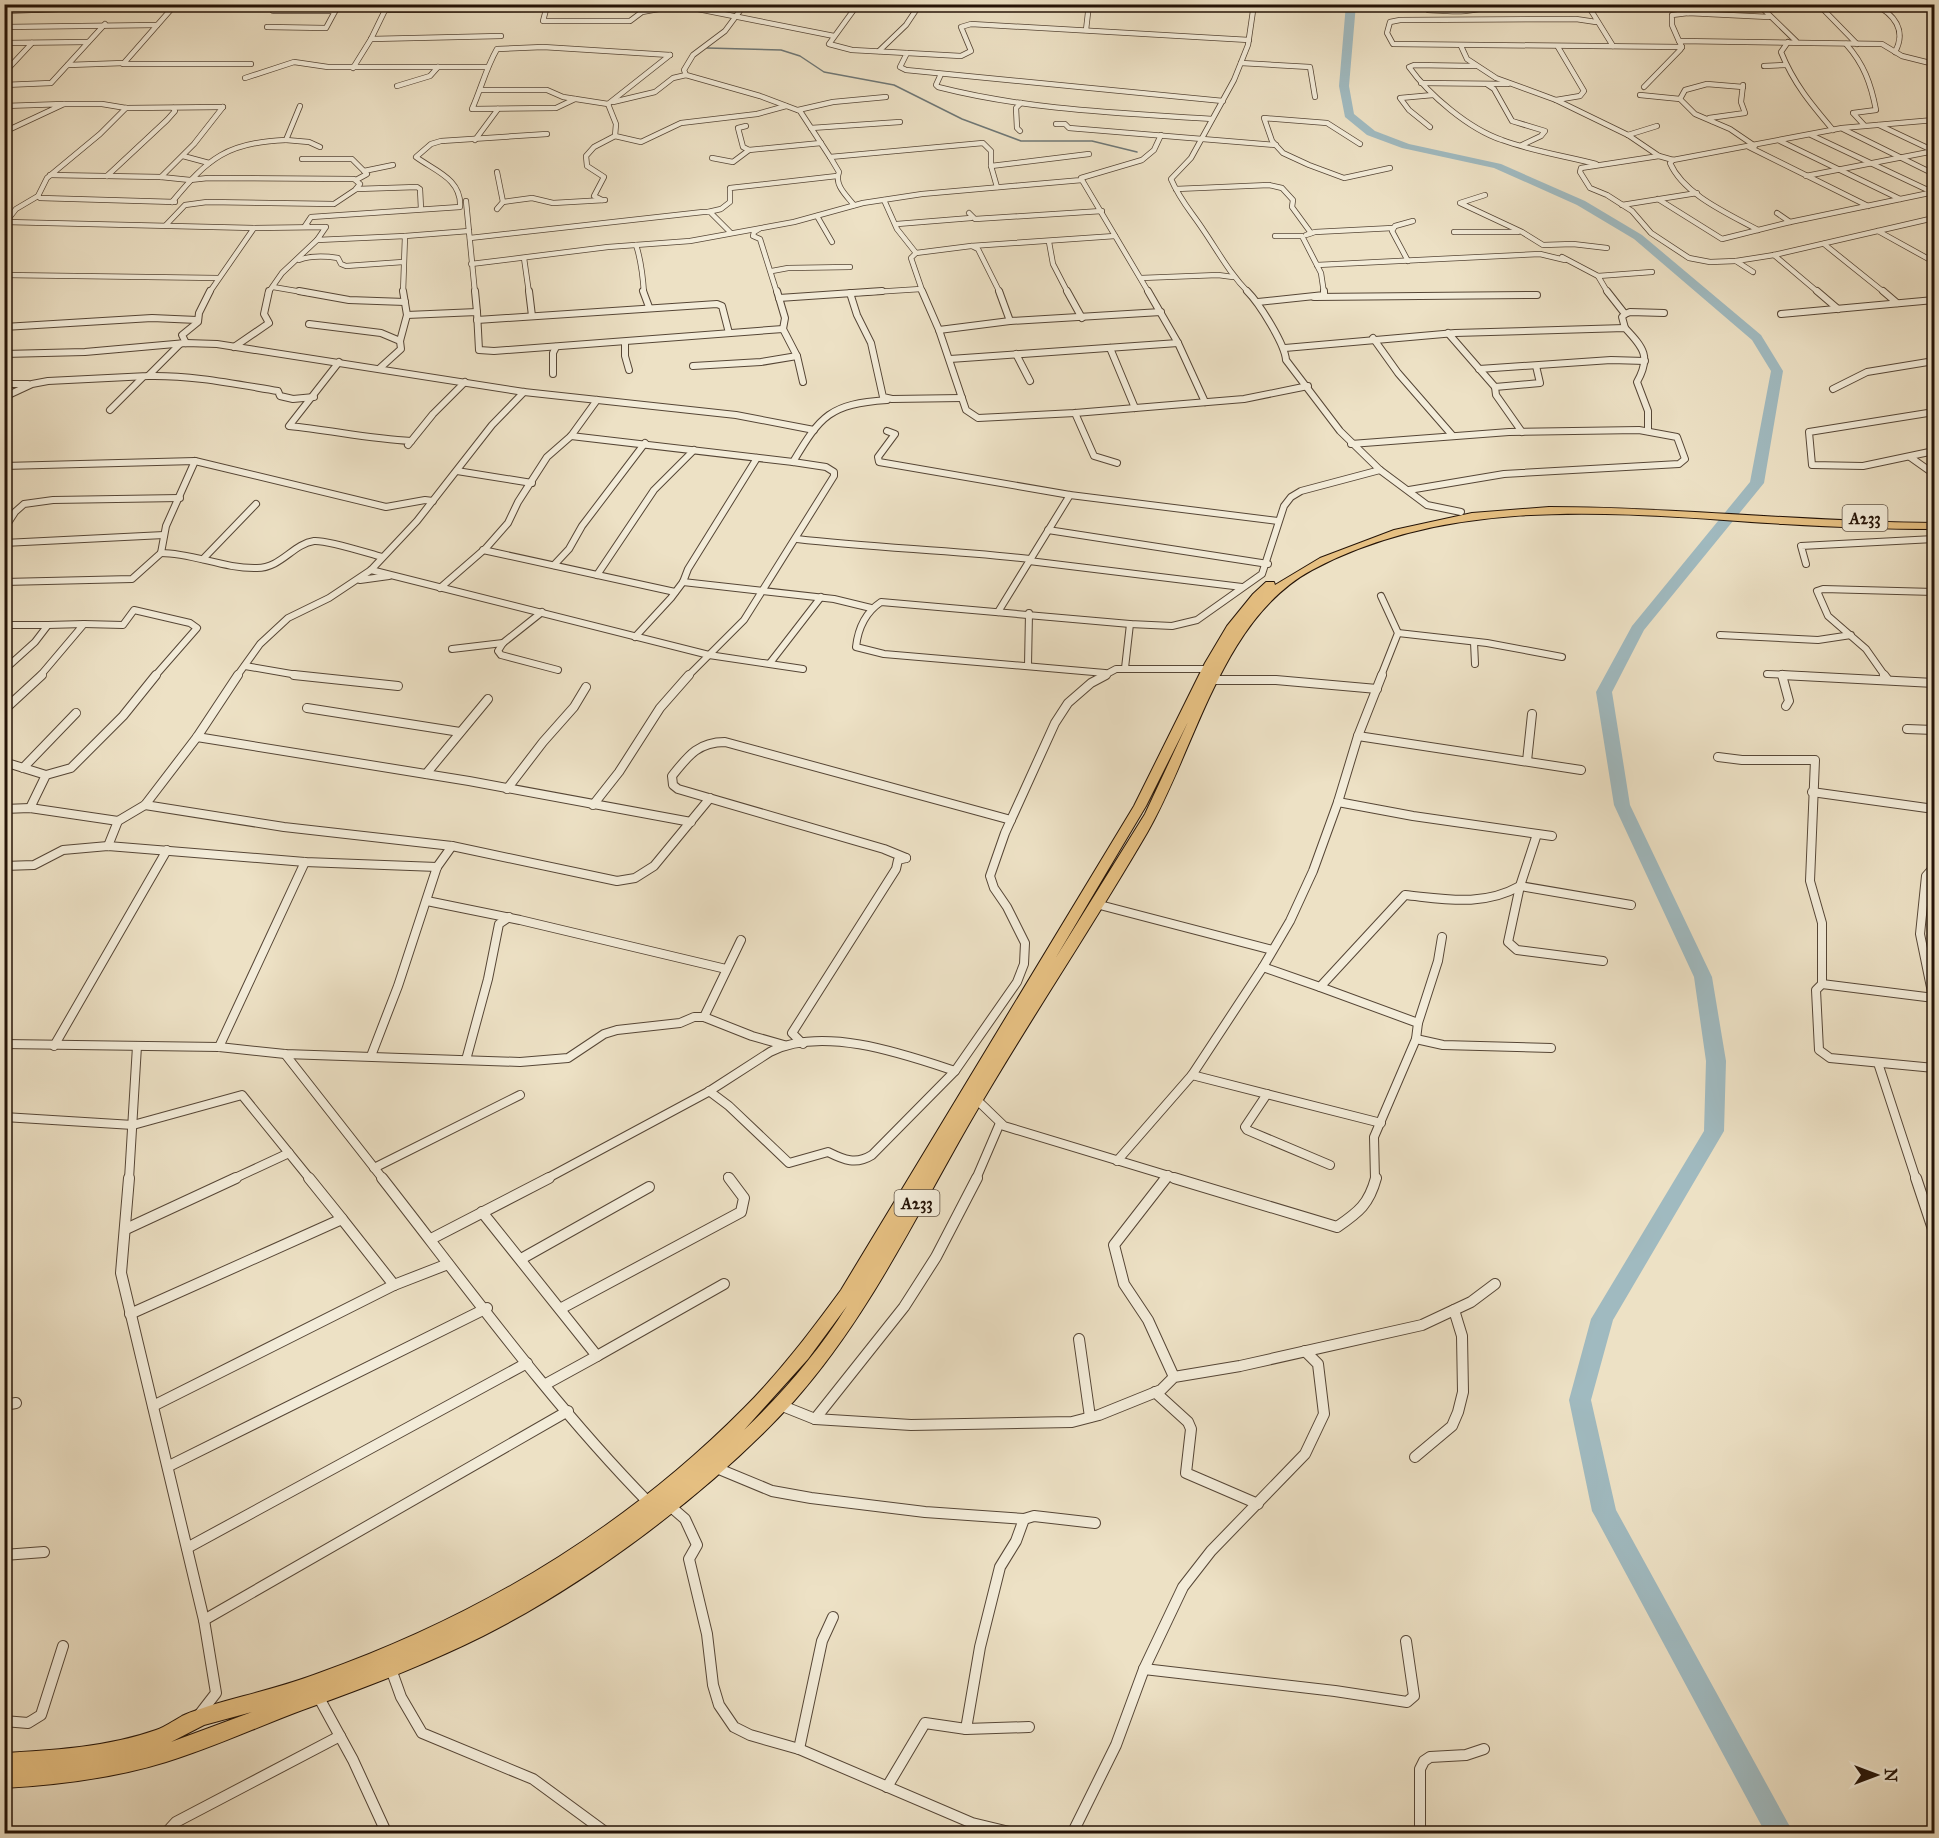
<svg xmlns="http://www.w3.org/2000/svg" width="1939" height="1838" viewBox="0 0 1939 1838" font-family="'IM FELL Great Primer',serif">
<rect width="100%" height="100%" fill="#ede1c5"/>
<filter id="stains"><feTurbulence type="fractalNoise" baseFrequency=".00333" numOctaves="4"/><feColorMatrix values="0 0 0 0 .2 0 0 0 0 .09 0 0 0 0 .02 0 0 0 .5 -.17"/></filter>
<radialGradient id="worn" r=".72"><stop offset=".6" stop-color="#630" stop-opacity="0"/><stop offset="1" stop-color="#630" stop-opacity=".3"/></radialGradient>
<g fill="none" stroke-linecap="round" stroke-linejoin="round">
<!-- stream -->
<path stroke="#6e7776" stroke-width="1.5" d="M707,48L781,50L800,56L824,72L894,85L962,119L1021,141H1092L1137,152"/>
<!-- river -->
<path fill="#a0bac0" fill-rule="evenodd" d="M1346,4H1356L1349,86L1354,114L1375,131L1409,144L1501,164L1585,201L1642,235L1761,335L1783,371L1764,483L1644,630L1612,692L1630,805L1712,977L1726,1061L1724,1131L1613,1320L1591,1400L1616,1510L1794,1834H1766L1596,1518L1592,1511L1569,1400L1591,1319L1704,1131L1706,1061L1694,977L1614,805L1596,692L1632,626L1750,482L1771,371L1752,340L1634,239L1577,205L1494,168L1402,148L1367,135L1345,117L1339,86Z"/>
<!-- street-far3 casing -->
<g stroke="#564636" stroke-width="6">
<g id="street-far3">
<path d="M277,4L273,11H335"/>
<path d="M673,4L834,36"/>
<path d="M745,4L725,31L693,55L684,70L686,75L760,96L800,111L830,157"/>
<path d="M768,4L789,8"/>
<path d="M858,4L829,44L852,50L907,53L900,67L906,70L1223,101"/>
<path d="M1426,4L1428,10C1450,11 1472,14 1492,4"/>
<path d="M1587,4L1613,46"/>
<path d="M1679,4L1688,13"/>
<path d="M1758,4L1796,41"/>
<path d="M1818,4L1857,44"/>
<path d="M1874,4C1894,14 1907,30 1895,52"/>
<path d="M547,6L543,21H630L642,12L664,8L671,4"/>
<path d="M113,7H227L228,4"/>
<path d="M385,10L546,9"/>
<path d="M4,11L59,9"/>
<path d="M1596,22L1576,19L1400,20L1390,22L1387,33L1393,44L1682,47"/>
<path d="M4,27L157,25"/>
<path d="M267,27L326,28L339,4"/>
<path d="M1086,30L1089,4"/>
<path d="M371,39L501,36"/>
<path d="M1679,41L1672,25V15L1688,13L1769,17"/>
<path d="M1788,42L1781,52C1794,84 1811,104 1833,130"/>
<path d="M4,43L88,42"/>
<path d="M1846,44C1864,64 1871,84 1876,110L1853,113L1864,125"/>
<path d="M1461,46L1467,59L1496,78L1556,100L1628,135L1659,156L1673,160L1842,128L1934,120"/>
<path d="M879,51L906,25L920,4"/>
<path d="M907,53L961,56L971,51L961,27L971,24L1249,40"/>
<path d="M670,55L608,104L616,124L615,136L641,142L681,123L757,114L786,106"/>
<path d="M1241,63L1310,67L1315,97"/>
<path d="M123,64H251"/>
<path d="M68,65L124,63L174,6"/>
<path d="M1476,66L1414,65L1409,67C1429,95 1469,129 1502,140C1532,151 1565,156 1596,164"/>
<path d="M1764,66L1786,65"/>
<path d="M353,68L371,39L388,4"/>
<path d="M4,73L32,43"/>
<path d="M941,74L936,85L938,87C1028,110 1120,113 1212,119"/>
<path d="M245,78L294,62L328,67H487"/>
<path d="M1421,83L1508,84"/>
<path d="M4,85L51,83L105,24"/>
<path d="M1488,85L1494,89L1512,121L1545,131L1541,136L1522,145"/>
<path d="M397,86L430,76L438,67"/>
<path d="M1644,87L1680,50L1682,47L1679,41L1882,44L1902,56L1934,64"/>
<path d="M1743,87L1707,84L1685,90L1680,99L1695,114L1730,129L1755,146"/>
<path d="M480,90H547L563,97L608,104"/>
<path d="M1640,95L1680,99"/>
<path d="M575,99L556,108L472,109C481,89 486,68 497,49L543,47L670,55"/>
<path d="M1556,100L1580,96L1584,91L1558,47"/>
<path d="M613,102L655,92L673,78L686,75"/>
<path d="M64,104H102L126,108L223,107"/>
<path d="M4,106L64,104L4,132"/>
<path d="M798,110L833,102L886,97"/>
<path d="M1712,121L1709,118L1745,113L1741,102L1743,85"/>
<path d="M1056,124H1065L1069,128L1276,145"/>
<path d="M1879,125L1934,151"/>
<path d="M746,126L738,128L743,147L749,150"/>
<path d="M1430,127L1409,110L1400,98L1433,95"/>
<path d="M811,128L900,122"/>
<path d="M1843,129L1934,174"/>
<path d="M1020,131L1017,128L1016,108L1021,103"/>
<path d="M1628,135L1657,126"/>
<path d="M1811,135L1932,192"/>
<path d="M286,140L309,142L320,147"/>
<path d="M475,140L498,109"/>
<path d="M1780,141L1900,199"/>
<path d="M1360,144L1327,123L1264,118L1272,141L1283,153L1309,165L1344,178L1390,168"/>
<path d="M1749,147L1868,206"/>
<path d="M183,156L209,163"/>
<path d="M1659,156L1581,168L1580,172L1590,188L1607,195L1632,211L1651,233L1689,258L1710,262L1736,261"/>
<path d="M712,158L733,162L749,150L821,143"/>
<path d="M302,159H352L367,174L356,180"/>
<path d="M1673,160L1670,163C1684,195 1729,214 1758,230"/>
<path d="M991,166L1089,154"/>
<path d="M364,171L393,165"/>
<path d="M497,172L503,202L497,209"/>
<path d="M50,175L161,177L190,180L208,178L354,179L360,184L355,190L334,204L207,202L185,205L166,225"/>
<path d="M107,176L167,120L175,111L173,108"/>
<path d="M1806,176L1934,151"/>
<path d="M161,177L194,144L223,107"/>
<path d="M1082,180L1149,293"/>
<path d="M357,189L417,187L420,189L421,209"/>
<path d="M1176,189L1269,185L1282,188L1293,200L1292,207L1311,233"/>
<path d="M1485,195L1460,203L1522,232L1543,245L1573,244L1607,248"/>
<path d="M38,196L40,198L175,202"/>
<path d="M1658,199L1722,239L1790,222L1934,192"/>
<path d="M602,200L594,196L604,177L587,166L586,156L594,147L615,136"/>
<path d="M884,200L897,229L916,253L911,258L923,293"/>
<path d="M466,201L475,293"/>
<path d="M172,202C208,158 228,142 286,140L300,106"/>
<path d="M503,202L532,198L553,203L605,200"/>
<path d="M854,205C846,195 834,185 839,172L830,157L983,143L991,151V166L997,187"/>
<path d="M1622,205L1697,193"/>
<path d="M708,212L721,209L730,202V188L837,176"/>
<path d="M969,213L975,219L1102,211"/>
<path d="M1777,213L1790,222"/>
<path d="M817,216L832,242"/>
<path d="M6,222L254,228"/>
<path d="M5,223L16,209L38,196L47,178L100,134L126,108"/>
<path d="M897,224L971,218"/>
<path d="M308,226H305L311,217L460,207C462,179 435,171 416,157L431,144L441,141L547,134"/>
<path d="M759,229L754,232L753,236L760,239L777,293"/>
<path d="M1878,231L1934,262"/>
<path d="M1454,232H1518"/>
<path d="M1306,235L1315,232L1393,228"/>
<path d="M405,236L469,231"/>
<path d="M1275,236H1302L1321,273L1324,293"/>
<path d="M470,238L703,212H710L730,232"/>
<path d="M1049,242L1053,264L1068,293"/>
<path d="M1824,244L1885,293"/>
<path d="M636,245C641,260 643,278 644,293"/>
<path d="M972,246L978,249L1000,293"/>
<path d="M916,253L971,246L1115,236"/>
<path d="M1774,255L1819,293"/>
<path d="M1562,257L1598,276L1608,293"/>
<path d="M524,258L529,293"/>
<path d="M299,260C312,255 325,256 338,258L341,264L346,266L403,262"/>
<path d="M1408,261L1392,231L1395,226L1413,221"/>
<path d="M471,264L608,247L690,241L794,222L863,203L922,194L1082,180L1081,178L1142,160L1154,150L1161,135"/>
<path d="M1317,265L1540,254L1565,260"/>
<path d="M772,271L788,268L850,267"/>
<path d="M1753,272L1736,261L1774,255L1934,218"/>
<path d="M4,275L218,278"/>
<path d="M1598,276L1652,272"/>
<path d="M1141,278L1218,275L1233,277"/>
<path d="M273,287L308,293"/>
<path d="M209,293L254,228L326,227L317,240L405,236L403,293"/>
<path d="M268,293L282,273L317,240"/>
<path d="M858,293L921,289"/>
<path d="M1249,293C1230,274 1219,253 1204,231C1191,211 1181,202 1171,179L1191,158L1234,80L1248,45L1254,4"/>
</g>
</g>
<!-- street-far2 casing -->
<g stroke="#564636" stroke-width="8">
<g id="street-far2">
<path d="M299,291L349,300L405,302"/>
<path d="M475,291L477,312"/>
<path d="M529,291L532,316"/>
<path d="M643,291L649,307"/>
<path d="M777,291L785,318L783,329L797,356L803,382"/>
<path d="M922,291L939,330L966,410L978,418L1075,413L1244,399L1308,386"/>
<path d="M999,291L1010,321"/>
<path d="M1067,291L1082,318"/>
<path d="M1148,291L1178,343L1205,402"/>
<path d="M1247,291C1259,303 1285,344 1286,360L1340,431L1380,470L1427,505L1461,512"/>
<path d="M1607,291L1625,314L1622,317L1625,328"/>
<path d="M1817,291L1838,309"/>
<path d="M1883,291L1897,303"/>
<path d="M850,293L857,315L871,343L883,397L892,399L962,398"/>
<path d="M1314,297L1537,295"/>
<path d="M779,298L882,291"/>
<path d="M1258,302L1324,295V291"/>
<path d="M4,303H7L4,306"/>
<path d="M1625,314L1630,312L1664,313"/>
<path d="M1781,314L1934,300"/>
<path d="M407,315L477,312L479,350L494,351L783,329"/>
<path d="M477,320L717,304L722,306L729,333"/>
<path d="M309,324L381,333L400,341"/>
<path d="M4,327L152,318L197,320"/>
<path d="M939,330L1010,321L1161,312"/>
<path d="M1448,333L1495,387L1496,395L1522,432"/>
<path d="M1373,338L1398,373L1452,435"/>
<path d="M625,342V356L629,370"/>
<path d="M186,343L182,335L198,322L199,313L210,291"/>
<path d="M234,347L269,323L264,314L269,291"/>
<path d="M1110,348L1135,408"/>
<path d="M1285,348L1455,333L1625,328C1644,348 1651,357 1637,382L1648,411V431"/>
<path d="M4,354L85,352L186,343L217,344L524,392L736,415L814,430"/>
<path d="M1016,354L1030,381"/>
<path d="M950,359L1178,343"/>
<path d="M339,362L289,426C330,430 370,439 411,441"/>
<path d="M693,366L761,362L797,356"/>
<path d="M380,368L401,349L400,341L407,315L403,291"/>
<path d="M1479,369L1611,360L1645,361"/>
<path d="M553,374V353L556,347"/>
<path d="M148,376C192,375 235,384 278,391L280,396L293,399L314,397"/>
<path d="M4,384H28"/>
<path d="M1495,387L1540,383L1536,366"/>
<path d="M1833,389L1867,372L1934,361"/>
<path d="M4,397L32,384L48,381L148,376L180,344"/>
<path d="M110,410L142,378"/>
<path d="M1934,412L1809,432L1812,465L1863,466L1934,451"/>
<path d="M1075,413L1094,456L1117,463"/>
<path d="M887,431L895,434L878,457L879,462L1070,495L1278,521"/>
<path d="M571,436L793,462L826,467L834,472V476L744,620L688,676"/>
<path d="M1351,444L1509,432L1639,430L1677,437L1685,459L1679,464L1504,474L1409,490"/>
<path d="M408,445L433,414L465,382"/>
<path d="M1910,457L1934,474"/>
<path d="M793,462C821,415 830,404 887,400"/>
<path d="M4,466L195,461L386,507L425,500L433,501"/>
<path d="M457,471L532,483"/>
<path d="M4,529L15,512L24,504L53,500L180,498"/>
<path d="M1048,530L1268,564"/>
<path d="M797,539C875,548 952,550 1030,559"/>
<path d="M4,543L164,535"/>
<path d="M483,550L675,592"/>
<path d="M161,553C193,553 224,569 257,568C281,568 293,544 314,541C328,540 367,553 382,557"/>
<path d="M203,559L256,504"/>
<path d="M1029,561L1242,587"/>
<path d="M1806,564L1801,546L1934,539"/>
<path d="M554,565L569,549L582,526L645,443"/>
<path d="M371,570L709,655L803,669"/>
<path d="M597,575L654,490L694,450"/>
<path d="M360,580L389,576"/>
<path d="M4,582L132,579L161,553L166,526L195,461"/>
<path d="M683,582L834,599L871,608"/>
<path d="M440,588L486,548L508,523L518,502L547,457L571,436L597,400"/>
<path d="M1381,596L1398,633L1381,676"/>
<path d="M542,612L503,643L498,651L501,655L558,670"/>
<path d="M998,612L1070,495"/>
<path d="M84,624L123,625L134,610L190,623L197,628L155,676"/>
<path d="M4,625H48L35,642L4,670"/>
<path d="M1398,633L1487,643L1562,657"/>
<path d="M1720,635L1818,640L1851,635"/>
<path d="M635,637L671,598L683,582L688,569L757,458"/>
<path d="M1474,642L1475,664"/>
<path d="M452,649L503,643"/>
<path d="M770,663L821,597"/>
<path d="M1028,665L1029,613"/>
<path d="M245,666L303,676"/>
<path d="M1125,668L1130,624"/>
<path d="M1105,673L884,654L856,647C858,629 866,612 881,602L1130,624L1172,626L1197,620L1262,574L1284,506L1291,497L1301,491L1380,470"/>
<path d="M1767,674L1810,676"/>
<path d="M1782,674L1783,676"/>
<path d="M40,676L84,624L48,625"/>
<path d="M237,676L260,644L288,618L329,598L371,570L417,521L492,425L524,392"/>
<path d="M1103,676L1116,669H1212"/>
<path d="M1885,676L1866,649L1828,616L1817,591L1823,589L1934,592"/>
</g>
</g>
<!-- street-far1 casing -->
<g stroke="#564636" stroke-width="10">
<g id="street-far1">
<path d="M294,675L398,686"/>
<path d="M1782,675L1934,683"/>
<path d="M1782,675L1789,701L1786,706"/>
<path d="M1884,675L1887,679"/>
<path d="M1214,680H1276L1377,689"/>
<path d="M307,708L460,732"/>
<path d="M4,710L42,675"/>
<path d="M1907,729L1934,730"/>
<path d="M1358,736L1581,770"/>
<path d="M197,737L469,781L691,822"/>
<path d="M1718,757L1742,760H1815L1810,881L1822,923V984L1816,990L1819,1050L1830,1058L1934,1068"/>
<path d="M1527,761L1532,714"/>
<path d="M4,762L46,775"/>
<path d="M23,768L76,713"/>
<path d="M426,774L488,699"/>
<path d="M507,789L543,742L574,707L586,687"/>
<path d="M1812,792L1934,809"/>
<path d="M1338,802L1413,816L1552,836"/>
<path d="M145,805L284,827L452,846L617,881L635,878L654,866L710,798"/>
<path d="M593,805L619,772L660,708L689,675"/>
<path d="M30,808L46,775L71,768L123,716L156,675"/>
<path d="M4,809L30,808L118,821"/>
<path d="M1537,834L1520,886L1508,942L1517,950L1603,961"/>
<path d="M108,846L118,821L145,805L197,737L238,675"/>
<path d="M906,858L884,849L678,789L673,785L672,776C688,756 698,742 725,742L1011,820"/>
<path d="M4,866L34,865L63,850L108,846L305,862L437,867"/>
<path d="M427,901L520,920L726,969"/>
<path d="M1096,904L1272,950"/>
<path d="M1263,967L1320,987L1405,895C1445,899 1483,907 1520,886L1631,905"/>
<path d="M1822,984L1934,998"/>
<path d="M1320,987L1418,1023L1416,1039L1374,1137L1375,1179"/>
<path d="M1933,997L1920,934L1926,876L1934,867"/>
<path d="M704,1017L741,940"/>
<path d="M1418,1023L1438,961L1442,937"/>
<path d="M1416,1039L1443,1045L1551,1048"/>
<path d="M4,1044L219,1047L285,1054L520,1062L568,1058L604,1034L617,1030L680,1023L694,1017H704L752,1036L784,1045"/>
<path d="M803,1044L792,1033L896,869L898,860L906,858"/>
<path d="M54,1046L167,850"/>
<path d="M219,1047L305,862"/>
<path d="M285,1054L383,1179"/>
<path d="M371,1056L398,986L437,867L452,846"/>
<path d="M466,1060L488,979L499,924L509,917"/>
<path d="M1878,1063L1916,1179"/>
<path d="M1192,1075L1381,1123"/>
<path d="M709,1091L729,1106L789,1163L828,1152C844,1160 856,1165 872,1155L955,1071L1017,982L1024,964L1025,943L1007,907L994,888L990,876L1005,833L1055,723L1068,703L1091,683L1106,675"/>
<path d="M1267,1094L1245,1127L1247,1130L1330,1165"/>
<path d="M976,1099L1004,1126L1179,1179"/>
<path d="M4,1117L133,1125L242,1095L310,1179"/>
<path d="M1117,1161L1192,1075L1263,967L1290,921L1313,871L1338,802L1358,736L1382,675"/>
<path d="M374,1168L520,1095"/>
<path d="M728,1177L730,1179"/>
<path d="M129,1179L137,1046"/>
<path d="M233,1179L289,1153"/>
<path d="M546,1179L708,1092L770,1052C822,1025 904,1054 955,1071"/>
<path d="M976,1179L1000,1123"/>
<path d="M1165,1179L1168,1175"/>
</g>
</g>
<!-- street casing -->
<g stroke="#564636" stroke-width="12">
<g id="street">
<path d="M129,1178L121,1273L204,1620L216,1693L199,1715"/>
<path d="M309,1178L342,1219"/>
<path d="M382,1178C468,1288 551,1403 649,1503"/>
<path d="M1166,1178L1114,1245L1124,1284L1148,1320L1174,1377"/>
<path d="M1174,1178L1337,1227C1359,1212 1369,1204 1376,1178"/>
<path d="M1916,1178L1934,1232"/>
<path d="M482,1212L597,1356L546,1384"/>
<path d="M126,1229L236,1178"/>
<path d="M431,1239L549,1178"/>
<path d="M521,1259L649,1187"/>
<path d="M560,1309L741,1212L744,1198L729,1178"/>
<path d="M130,1314L342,1219L394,1285"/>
<path d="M1079,1339L1090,1417"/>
<path d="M597,1356L724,1284"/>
<path d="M1155,1392L1188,1422L1191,1429L1186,1473L1258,1504"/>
<path d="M4,1405L16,1403"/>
<path d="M780,1405L815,1419L911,1425L1072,1422L1099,1415L1161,1390L1174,1377L1240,1366L1422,1325L1471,1302L1495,1284"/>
<path d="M153,1406L394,1285L448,1264"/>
<path d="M815,1419L904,1307L936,1257L977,1178"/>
<path d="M1415,1457L1452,1426L1458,1412L1463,1392L1462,1336L1454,1310"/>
<path d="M169,1466L487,1308"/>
<path d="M714,1467L772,1491L811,1498L925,1512L1024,1519L1034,1516L1095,1523"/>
<path d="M670,1506L685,1519L697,1545L689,1559L707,1634L713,1685L719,1705L734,1727L750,1735L799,1749L972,1823L1017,1834"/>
<path d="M187,1548L527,1363"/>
<path d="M4,1555L44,1552"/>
<path d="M204,1620L568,1411"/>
<path d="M391,1669L401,1697L422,1733L533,1779L608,1834"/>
<path d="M1144,1669L1335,1691L1407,1702L1414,1696L1406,1641"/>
<path d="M318,1696L353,1760L387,1834"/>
<path d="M4,1721L28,1723L41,1715L63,1646"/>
<path d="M966,1729L1029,1727"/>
<path d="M799,1749L822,1641L833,1617"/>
<path d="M887,1787L925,1723L966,1729L980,1647L1000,1567L1016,1541L1024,1519"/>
<path d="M165,1834L176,1822L340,1736"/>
<path d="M1072,1834L1116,1745L1144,1669L1183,1587L1211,1551L1305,1454L1324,1414L1318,1364L1305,1351"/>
<path d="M1420,1834V1769L1424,1761L1430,1757L1466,1755L1484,1749"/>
</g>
</g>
<!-- highway casing -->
<g stroke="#241307" stroke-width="2">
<path id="highway" d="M1549,507C1677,507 1805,522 1934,523V529C1884,529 1834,527 1783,524C1626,514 1457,493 1312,570C1221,619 1196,748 1147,833C1090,931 1026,1025 969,1124C915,1218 867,1319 794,1401C713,1490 590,1582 483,1636C427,1664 367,1687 308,1708C261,1725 215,1747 166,1762C114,1778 59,1785 4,1788V1753C55,1750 108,1747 156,1730C165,1727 173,1721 182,1716C192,1711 204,1708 215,1704C250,1694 285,1686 319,1673C479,1616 624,1529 744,1408C780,1372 811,1331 841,1290L1134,806L1205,663L1227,626L1253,594L1266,582H1274L1275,585L1320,558L1394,530L1472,513ZM1188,722L1145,814L1055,959L1146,806ZM847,1306C818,1352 783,1393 744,1430L808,1359ZM252,1712L171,1742L204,1725Z"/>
</g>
<!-- street-far3 -->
<use href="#street-far3" stroke="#f3ecd9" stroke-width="4.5"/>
<!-- street-far2 -->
<use href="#street-far2" stroke="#f3ecd9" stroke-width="6"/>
<!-- street-far1 -->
<use href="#street-far1" stroke="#f3ecd9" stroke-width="8"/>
<!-- street -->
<use href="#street" stroke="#f3ecd9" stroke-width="10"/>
<!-- highway -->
<use href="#highway" fill="#e6c082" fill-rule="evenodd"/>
</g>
<g text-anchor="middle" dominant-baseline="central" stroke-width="4.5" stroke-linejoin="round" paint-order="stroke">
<!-- shield labels -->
<g fill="#f3ecd9" stroke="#625446" stroke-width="1.5">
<rect x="1842.5" y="505" width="45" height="26" rx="4.5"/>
<rect x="894.5" y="1190" width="45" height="26" rx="4.5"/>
</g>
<g font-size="16" font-weight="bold" fill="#241307">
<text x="1865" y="518">A233</text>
<text x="917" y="1203">A233</text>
</g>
</g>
<!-- margin -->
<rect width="1939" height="1838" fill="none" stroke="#ede1c5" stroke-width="24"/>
<rect x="6" y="6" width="1927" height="1826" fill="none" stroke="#241307" stroke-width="3"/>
<rect x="12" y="12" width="1915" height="1814" fill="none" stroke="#241307" stroke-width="1.5"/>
<!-- north arrow -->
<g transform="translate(1876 1775) rotate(90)" stroke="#f3ecd9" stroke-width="4.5" paint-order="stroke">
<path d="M0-4.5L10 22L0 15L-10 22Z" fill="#241307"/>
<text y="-9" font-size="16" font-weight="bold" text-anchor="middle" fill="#241307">N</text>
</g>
<rect width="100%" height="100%" filter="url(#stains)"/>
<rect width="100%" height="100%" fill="url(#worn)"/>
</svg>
